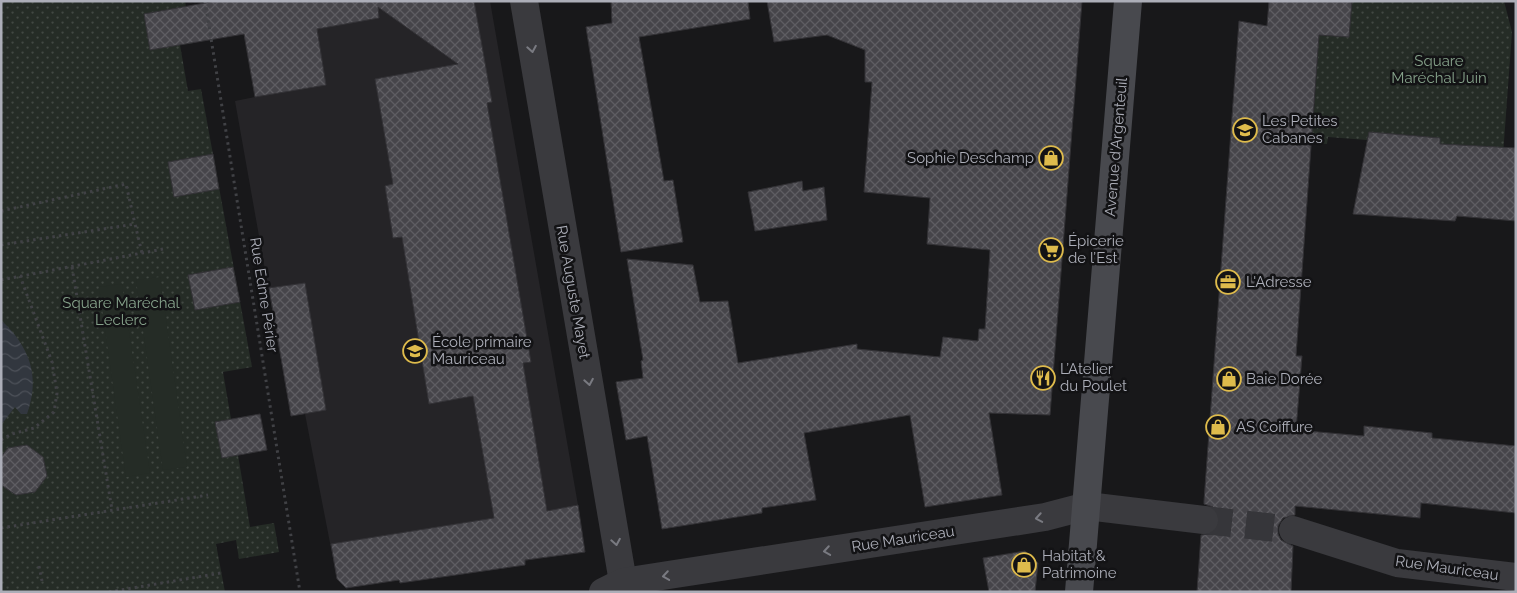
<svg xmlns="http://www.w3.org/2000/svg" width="1517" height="593" viewBox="0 0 1517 593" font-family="Raleway,sans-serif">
<defs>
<pattern id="grass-dots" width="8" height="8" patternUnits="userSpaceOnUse" patternTransform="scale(1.25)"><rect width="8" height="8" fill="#252c26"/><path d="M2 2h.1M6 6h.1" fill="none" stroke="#424843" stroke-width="1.8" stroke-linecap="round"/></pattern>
<pattern id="water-waves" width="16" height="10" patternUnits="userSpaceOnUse" patternTransform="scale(1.25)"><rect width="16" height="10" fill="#32373f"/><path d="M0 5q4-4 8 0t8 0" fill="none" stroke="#4d5159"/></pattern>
<pattern id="building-cross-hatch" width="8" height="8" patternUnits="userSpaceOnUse" patternTransform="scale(1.25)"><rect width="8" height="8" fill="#46454a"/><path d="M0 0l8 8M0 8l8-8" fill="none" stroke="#5e5d62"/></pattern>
</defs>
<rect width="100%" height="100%" fill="#18181a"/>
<!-- built -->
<path fill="#252427" d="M239,1H490L578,505L577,553L346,588L337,579L305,414L291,416L235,101L255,97Z"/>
<!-- grass -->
<g fill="url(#grass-dots)">
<path d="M1,1H185L193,43L180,45L188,91L201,89L252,367L223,372L231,419L215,422L222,457L238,455L250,527L274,523L279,552L239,559L236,540L216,544L225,592H1Z"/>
<path d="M1352,1H1504L1512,32L1503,155L1475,146L1440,144V138L1369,132L1367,140L1328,137L1327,144L1305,142L1307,111H1314L1318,53L1313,35L1349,37Z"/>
</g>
<!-- pitch -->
<g fill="#252c26">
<path d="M160,277L187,467L163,470L136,280Z"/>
<path d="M122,284L150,473L126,477L99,287Z"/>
</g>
<!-- water -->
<path fill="url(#water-waves)" d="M1,320C29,346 41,376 27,414H21L15,407L1,425Z"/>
<!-- building -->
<g fill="url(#building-cross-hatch)" stroke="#333236">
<path d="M216,1H474L492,102L487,103L531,362L523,363L547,511L578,505L585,552L525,560V565L400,583L399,580L346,588L337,579L331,544L494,518L473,396L429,404L402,237L393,238L385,186L393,184L375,79L458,64L378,7L379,18L317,29L326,85L255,97L244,34L150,50L144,14Z"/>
<path d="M611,1H748L750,19L639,37L664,181L673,180L683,242L621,252L586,27L612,23Z"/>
<path d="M767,1H1082L1050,415L989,413L1002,495L925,507L910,415L804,433L816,500L762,508V513L662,529L647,436L626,440L616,382L643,378L641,361L643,360L627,259L693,265L700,302L728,301L738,363L857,344V349L940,357L943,337L978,341L979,329H985L990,250L927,244L930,198L864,192L872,82H865V50L827,35L774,42Z"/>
<path d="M1269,1H1352L1349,37L1319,35L1296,356H1302L1296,430L1364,436V426L1432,433V438L1516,446V513L1421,503L1420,518L1295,506V515L1283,518L1278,526V534L1281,540L1293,546L1291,592H1197L1201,535L1211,534L1217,529L1220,521L1218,513L1213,507L1204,504V501L1239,21L1267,26Z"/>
<path d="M1369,132L1440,138V144L1516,148V221L1457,216L1455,221L1353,214Z"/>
<path d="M213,154L219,189L174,197L168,162Z"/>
<path d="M802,181L803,191L824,187L827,220L755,231L748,192Z"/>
<path d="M233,267L240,302L195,310L188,275Z"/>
<path d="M305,283L326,410L291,416L269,288Z"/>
<path d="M260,414L267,450L222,458L215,422Z"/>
<path d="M27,445L43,457L47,476L35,492L16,495L1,485V457L8,448Z"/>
<path d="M1025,551L1038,563L1035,592H989L983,558Z"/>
</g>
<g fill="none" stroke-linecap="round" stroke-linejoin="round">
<!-- pedestrian-tunnel -->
<path stroke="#36363a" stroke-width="28" stroke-dasharray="28 14" stroke-linecap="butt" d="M1204,520L1293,530"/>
<!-- path -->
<g stroke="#404145" stroke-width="3" stroke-dasharray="2.5 4" stroke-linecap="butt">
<path d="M205,1L300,592"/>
<path d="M1,211L126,184L135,224"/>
<path d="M1,245L135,224L142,253"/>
<path d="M72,267L112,510"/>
<path d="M1,280L163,249"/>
<path d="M1,440L12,434L34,428L54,412L57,393L52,362L20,276"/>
<path d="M1,528L208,495"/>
<path d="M39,566L42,581"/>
<path d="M109,592L221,573"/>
</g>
<!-- pedestrian -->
<g stroke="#3a3a3e" stroke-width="28">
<path d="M1087,506L1204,520"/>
<path d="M1293,530L1397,563L1516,577"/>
</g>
<!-- minor -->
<g stroke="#3a3a3e" stroke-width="28">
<path d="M524,1L623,582"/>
<path d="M603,592L623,582L1045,517L1087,506"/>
</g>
<!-- secondary -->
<path stroke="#48494e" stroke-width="28" d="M1079,592L1128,1"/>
</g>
<!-- one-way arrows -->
<defs><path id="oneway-chevron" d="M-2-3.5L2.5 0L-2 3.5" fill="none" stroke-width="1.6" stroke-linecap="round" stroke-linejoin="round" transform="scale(1.25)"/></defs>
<g stroke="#797a81">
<use href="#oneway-chevron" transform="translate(532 49) rotate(80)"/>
<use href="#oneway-chevron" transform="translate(589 382) rotate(80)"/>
<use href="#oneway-chevron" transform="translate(1039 518) rotate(170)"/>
<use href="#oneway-chevron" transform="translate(616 542) rotate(80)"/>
<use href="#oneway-chevron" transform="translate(827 551) rotate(171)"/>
<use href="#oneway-chevron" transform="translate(666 576) rotate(171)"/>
</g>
<!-- icons -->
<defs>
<g id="school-ring" transform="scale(1.25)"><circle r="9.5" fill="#131315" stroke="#debb4c" stroke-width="1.5"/><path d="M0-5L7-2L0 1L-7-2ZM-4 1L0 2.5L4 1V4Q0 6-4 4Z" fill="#debb4c"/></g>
<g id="shop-ring" transform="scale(1.25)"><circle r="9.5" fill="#131315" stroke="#debb4c" stroke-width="1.5"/><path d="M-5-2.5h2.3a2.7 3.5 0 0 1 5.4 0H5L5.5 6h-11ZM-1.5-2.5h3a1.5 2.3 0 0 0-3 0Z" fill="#debb4c"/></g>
<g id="supermarket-ring" transform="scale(1.25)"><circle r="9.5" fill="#131315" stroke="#debb4c" stroke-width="1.5"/><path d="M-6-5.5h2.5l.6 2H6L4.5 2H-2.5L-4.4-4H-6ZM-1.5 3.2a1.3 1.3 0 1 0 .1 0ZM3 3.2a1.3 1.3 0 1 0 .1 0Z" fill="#debb4c"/></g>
<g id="office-ring" transform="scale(1.25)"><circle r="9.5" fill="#131315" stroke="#debb4c" stroke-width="1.5"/><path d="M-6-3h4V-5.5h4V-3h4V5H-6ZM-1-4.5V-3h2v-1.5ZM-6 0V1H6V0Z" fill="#debb4c"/></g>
<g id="restaurant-ring" transform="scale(1.25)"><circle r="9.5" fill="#131315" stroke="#debb4c" stroke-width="1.5"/><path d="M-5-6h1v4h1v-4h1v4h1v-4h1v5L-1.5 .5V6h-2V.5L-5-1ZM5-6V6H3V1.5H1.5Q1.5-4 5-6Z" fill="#debb4c"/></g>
</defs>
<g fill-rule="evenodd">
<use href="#school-ring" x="1245" y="130"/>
<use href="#shop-ring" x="1051" y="158"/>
<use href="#supermarket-ring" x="1051" y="250"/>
<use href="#office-ring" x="1228" y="282"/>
<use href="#school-ring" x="415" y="351"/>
<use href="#restaurant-ring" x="1043" y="378"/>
<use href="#shop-ring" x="1229" y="379"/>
<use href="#shop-ring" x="1218" y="427"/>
<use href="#shop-ring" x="1024" y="565"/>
</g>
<g text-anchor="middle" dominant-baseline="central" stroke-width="5" stroke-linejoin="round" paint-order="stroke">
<!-- park labels -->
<g font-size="15" fill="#85a18a" stroke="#131315">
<text x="1439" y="61">Square<tspan x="1439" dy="17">Maréchal Juin</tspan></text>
<text x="121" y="303">Square Maréchal<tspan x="121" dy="17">Leclerc</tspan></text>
</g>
<!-- poi labels -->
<g font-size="15" fill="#acaeb8" stroke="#131315" text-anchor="start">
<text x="1262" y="121">Les Petites<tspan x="1262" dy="17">Cabanes</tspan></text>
<text x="1034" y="158" text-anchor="end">Sophie Deschamp</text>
<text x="1068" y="241">Épicerie<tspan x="1068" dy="17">de l’Est</tspan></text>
<text x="1246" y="282">L'Adresse</text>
<text x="432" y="342">École primaire<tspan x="432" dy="17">Mauriceau</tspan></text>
<text x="1060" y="369">L’Atelier<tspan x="1060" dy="17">du Poulet</tspan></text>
<text x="1246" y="379">Baie Dorée</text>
<text x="1236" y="427">AS Coiffure</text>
<text x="1042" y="556">Habitat &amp;<tspan x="1042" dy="17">Patrimoine</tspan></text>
</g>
<!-- street labels -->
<g font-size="15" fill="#acaeb8" stroke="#131315">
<text transform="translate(1116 147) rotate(-85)">Avenue d'Argenteuil</text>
<text transform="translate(573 292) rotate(80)">Rue Auguste Mayet</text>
<text transform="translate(264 295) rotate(81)">Rue Edme Périer</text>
<text transform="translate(903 539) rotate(-9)">Rue Mauriceau</text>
<text transform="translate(1447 568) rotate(8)">Rue Mauriceau</text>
</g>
</g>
<!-- border -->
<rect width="1517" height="593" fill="none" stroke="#acaeb8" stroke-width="5"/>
</svg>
